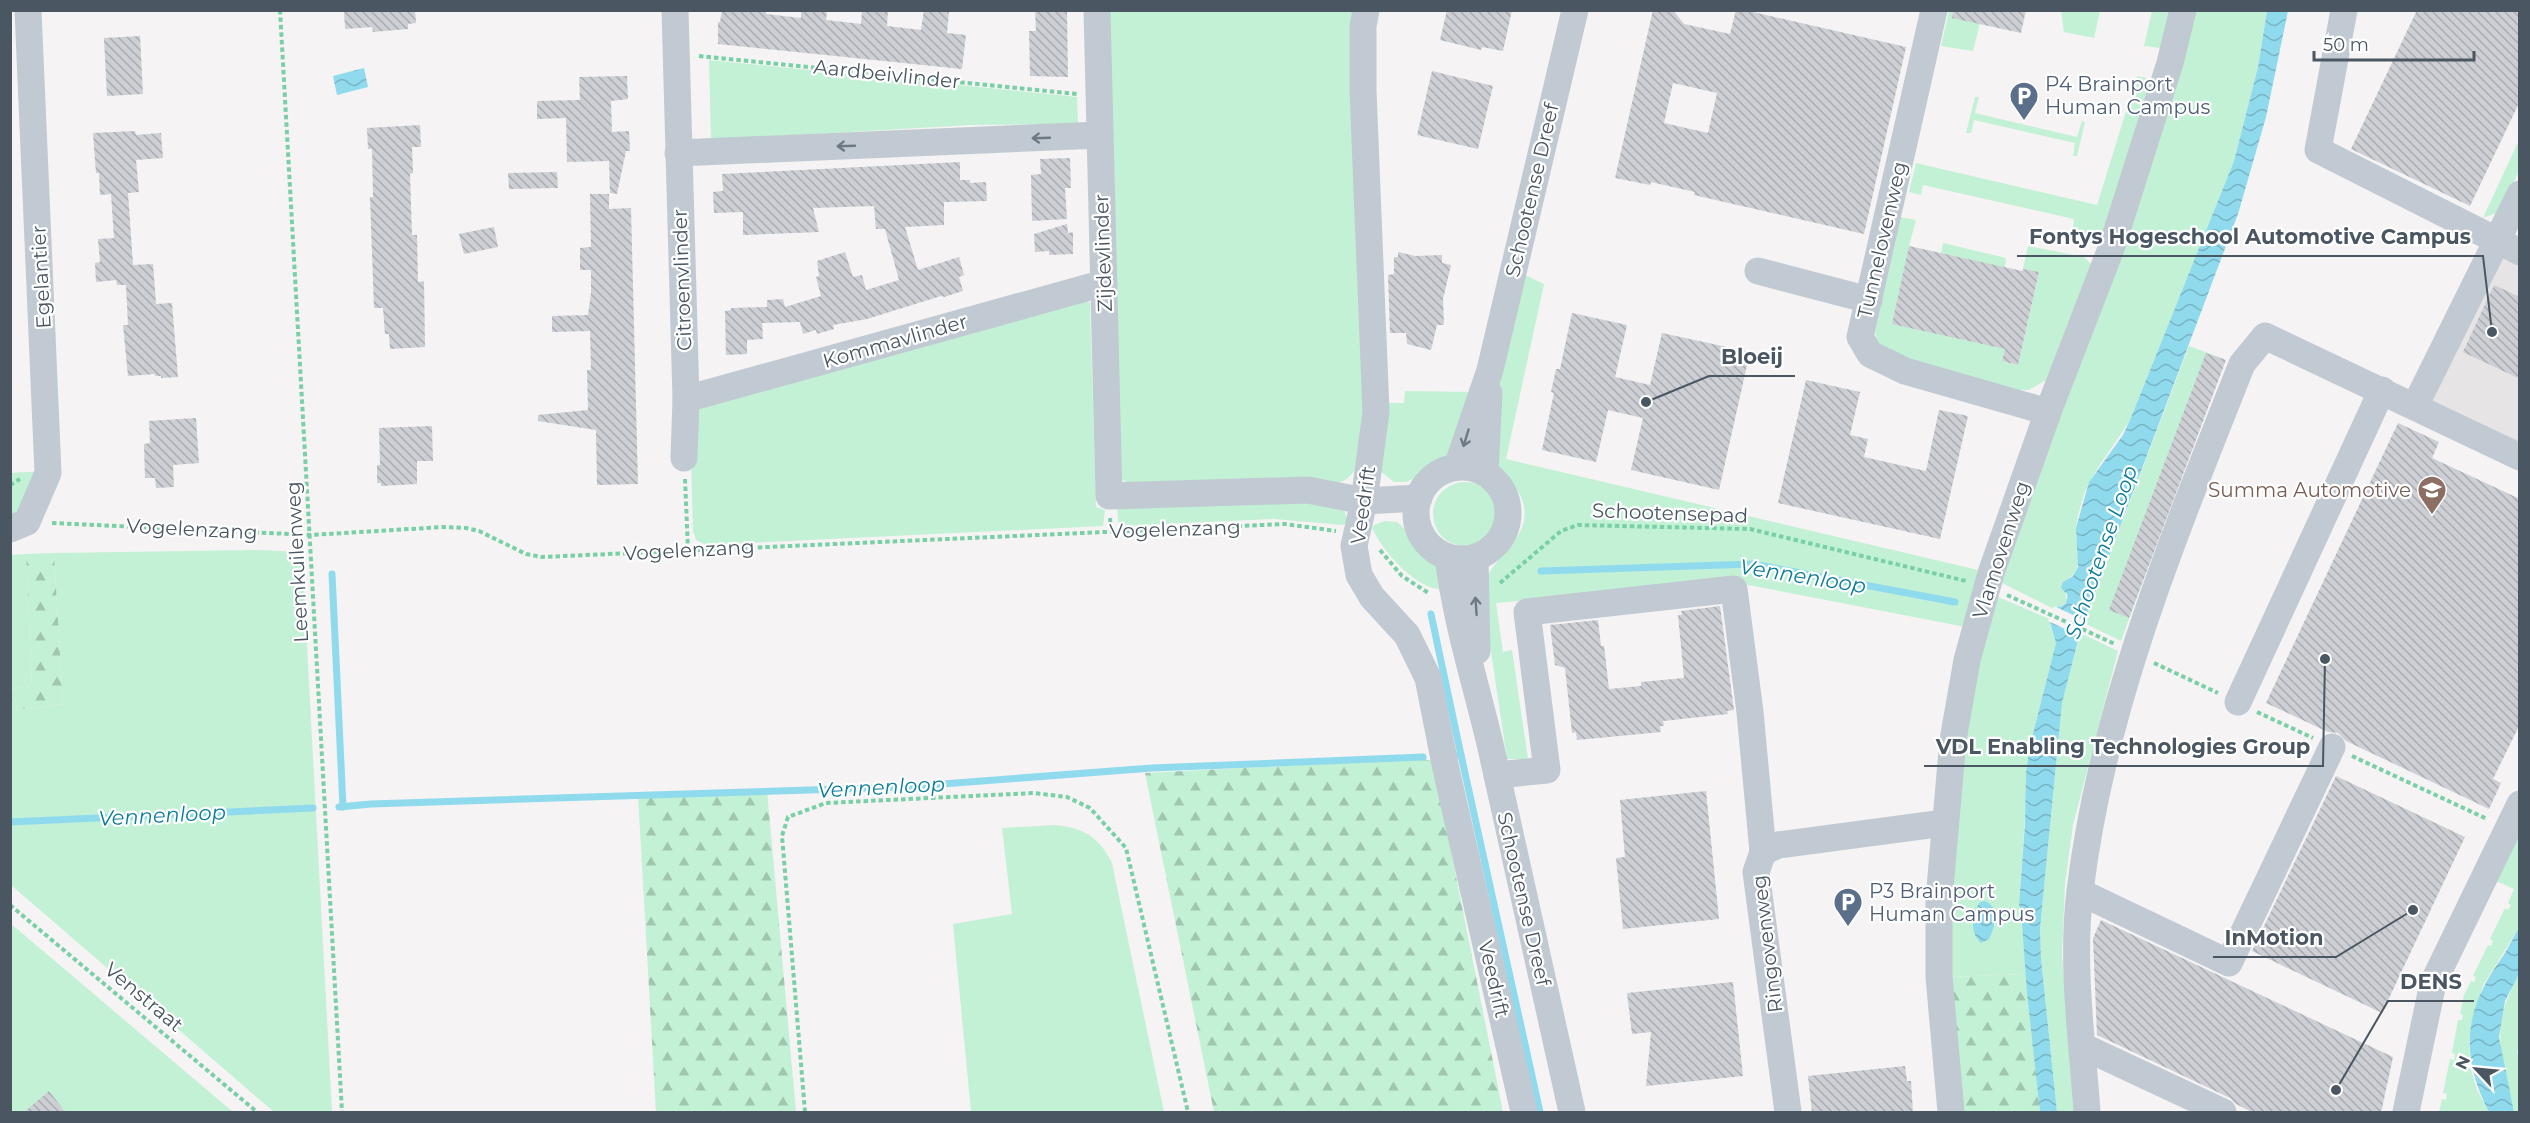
<svg xmlns="http://www.w3.org/2000/svg" width="2530" height="1123" viewBox="0 0 2530 1123" font-family="Montserrat,sans-serif">
<defs>
<pattern id="forest-firs" width="22" height="20" patternUnits="userSpaceOnUse" patternTransform="scale(1.5)"><rect width="22" height="20" fill="#c3f1d5"/><path d="M5 1l3.5 6h-7zM16 11l3.5 6h-7z" fill="#a0c6b0"/></pattern>
<pattern id="water-waves" width="16" height="10" patternUnits="userSpaceOnUse" patternTransform="scale(1.5)"><rect width="16" height="10" fill="#90daee"/><path d="M0 5q4-4 8 0t8 0" fill="none" stroke="#78b4c4"/></pattern>
<pattern id="building-back-hatch" width="6" height="6" patternUnits="userSpaceOnUse" patternTransform="scale(1.5)"><rect width="6" height="6" fill="#cdcfd5"/><path d="M-1 5l2 2M0 0l6 6M5-1l2 2" fill="none" stroke="#a8abb0"/></pattern>
</defs>
<rect width="100%" height="100%" fill="#f5f3f3"/>
<!-- education -->
<path fill="#e6e4e5" d="M2502,253L2519,262V442L2432,402Z"/>
<!-- grass -->
<g fill="#c3f1d5" fill-rule="evenodd">
<path d="M1105,11H1357L1368,391L1357,467C1352,475 1348,479 1339,483H1127L1120,478Z"/>
<path d="M1949,11H1983L1973,51L1941,46Z"/>
<path d="M2061,11H2100L2094,38L2064,32Z"/>
<path d="M2152,11H2172L2160,48L2144,46Z"/>
<path d="M2191,11H2267L2258,67L2234,161L2132,415C2116,447 2088,472 2080,508C2078,515 2076,523 2076,531C2076,545 2084,571 2068,578L2065,591L2067,601L2056,610L2000,582Z"/>
<path d="M709,60L1077,97L1078,124L971,125L711,140Z"/>
<path d="M2137,76L2151,79L2102,234C2092,240 2083,237 2072,235L2074,219L1923,185L1921,195L1909,192L1916,163L2097,205Z"/>
<path d="M1975,97H1979L1975,113L2077,137L2082,121L2085,122L2077,156H2073L2075,143L1974,120L1971,133H1966Z"/>
<path d="M2519,140V171L2499,212L2483,218Z"/>
<path d="M1900,217L1916,220L1909,246L2005,349L2002,361L2018,365L2039,273L2023,269L2028,246L2084,257L2091,264L2046,380L2029,390H2015L1899,363L1878,343L1875,333Z"/>
<path d="M1943,243L2006,258L2005,268L1941,253Z"/>
<path d="M1523,274L1544,284L1506,459L1991,573L1976,629L1728,581L1496,603L1503,652L1512,650L1528,759H1507L1483,598C1484,592 1483,585 1486,580C1496,554 1533,537 1523,502C1518,486 1505,476 1497,463L1498,387Z"/>
<path d="M1087,300L1090,303L1096,507L1105,510L1103,526L706,545L696,540L693,531L691,459L699,409Z"/>
<path d="M2189,346L2224,359L2121,641L2084,623Z"/>
<path d="M1405,391L1472,392L1448,457L1420,476L1406,482H1394L1380,471L1382,403H1404Z"/>
<path d="M45,471L11,524L10,473Z"/>
<circle cx="1465" cy="514" r="32"/>
<path d="M1306,494L1344,509L1348,523L1342,525L1274,519L1122,526L1118,522L1117,502Z"/>
<path d="M1385,521L1397,522L1407,531L1420,551L1437,568L1445,590C1416,590 1384,553 1372,528L1374,525Z"/>
<path d="M256,550L302,552L332,1112H274L11,885V710L63,704L54,553Z"/>
<path d="M26,554L32,686L11,689L10,555Z"/>
<path d="M1998,597L2052,620L2050,625L2056,643L2030,744L2019,905L2021,910L2026,974L1949,977L1950,887L1975,663ZM1980,902L1995,911V926L1973,920Z"/>
<path d="M2080,633L2118,651L2073,825L2065,884L2062,954L2075,1112H2057L2041,958L2040,929L2062,703Z"/>
<path d="M1056,825C1084,828 1099,837 1112,863L1164,1112H971L953,924L1012,914L1002,828Z"/>
<path d="M2515,839L2520,841L2519,928L2483,985L2471,1024L2469,1044L2471,1070L2477,1090L2489,1112H2439L2442,1099L2446,1100L2447,1094L2443,1093L2450,1059L2454,1060L2455,1054L2452,1053L2458,1020H2462L2463,1015L2460,1014L2464,995L2471,981L2474,982L2476,977L2473,976L2488,945L2491,946L2493,941L2490,939L2505,908L2508,910L2511,905L2508,903L2514,889L2496,881Z"/>
<path d="M10,923L233,1112H11Z"/>
<path d="M2519,974L2520,1043L2517,1053L2520,1058L2519,1112H2514C2501,1056 2489,1028 2519,974Z"/>
</g>
<!-- forest -->
<g fill="url(#forest-firs)">
<path d="M54,553L63,704L11,710V689L32,686L26,554Z"/>
<path d="M1423,759L1433,761L1503,1112H1214L1145,773Z"/>
<path d="M767,790L796,1112H656L638,795Z"/>
<path d="M2026,974L2040,1112H1959L1949,977Z"/>
</g>
<!-- water -->
<g fill="url(#water-waves)">
<path d="M2267,11H2288L2266,117L2238,214L2080,633L2062,703L2040,929L2041,958L2057,1112H2040L2027,993L2021,910L2019,905L2025,824L2026,774L2030,745L2056,643L2050,623L2057,607C2064,607 2069,601 2067,594L2061,588L2063,582L2073,576L2078,567L2076,528L2089,482L2123,435L2132,415L2234,161L2258,67Z"/>
<path d="M364,68L368,87L337,95L333,76Z"/>
<path d="M1985,901C2001,909 1995,926 1989,939L1981,943C1969,932 1972,914 1980,902Z"/>
<path d="M2519,928V974L2505,1001L2499,1037L2514,1112H2489C2459,1054 2464,1009 2503,956C2509,947 2513,937 2519,928Z"/>
</g>
<!-- pier -->
<path fill="#f5f3f3" d="M2054,606L2088,622L2082,637L2048,621Z"/>
<g fill="none" stroke-linecap="round" stroke-linejoin="round">
<!-- stream -->
<g stroke="#90daee" stroke-width="7">
<path d="M1541,571L1753,564L1955,602"/>
<path d="M332,574L343,807"/>
<path d="M1431,614L1461,755H1458"/>
<path d="M1461,755L1540,1112"/>
<path d="M339,807L371,804L903,787L1152,768L1423,757"/>
<path d="M10,822L313,808"/>
</g>
</g>
<!-- building -->
<g fill="url(#building-back-hatch)" fill-rule="evenodd">
<path d="M344,10H415L416,23L408,24V29L373,32L372,27L345,29Z"/>
<path d="M722,10H766V14L801,18V10H827L826,20L861,24L862,10H888L887,26L921,30L924,10L949,12L947,33L966,35L962,69L718,44V22H720Z"/>
<path d="M1035,10H1067L1068,77L1030,76L1029,31H1036Z"/>
<path d="M1447,10H1512L1503,51L1482,47L1481,50L1440,40Z"/>
<path d="M1653,10H1673L1684,24L1730,34L1736,10H1744L1906,47L1864,234L1694,195L1695,192L1651,182L1650,185L1615,178ZM1673,83L1717,93L1708,133L1664,123Z"/>
<path d="M1953,10H2026L2021,33L1952,18Z"/>
<path d="M2417,10H2520V101L2470,206L2351,149Z"/>
<path d="M140,36L143,94L107,96L104,38Z"/>
<path d="M1432,71L1493,86L1478,149L1417,135Z"/>
<path d="M627,76L628,99L611,101L612,132L629,131L630,151H626L617,194L610,193L609,161L567,162L566,118L537,119V101L580,100L579,77Z"/>
<path d="M420,125L421,147H412L413,173L410,174L412,235H417L418,282L424,281L425,347L390,349L389,334H385L383,308H374L370,197H373L372,149H368L367,128Z"/>
<path d="M135,131L136,135L161,133L163,158L136,160L139,192L128,193L133,265L153,264L156,304L172,303L178,377L161,378V376H155V374L128,376L123,325H128L126,285H117L116,280L96,282L95,263L100,262L98,239L114,238L111,194L100,195L99,173H96L93,133Z"/>
<path d="M1070,158L1071,188H1065L1067,219L1032,221L1031,175L1041,174L1040,159Z"/>
<path d="M960,162V180H970V183L986,182L987,201L944,202V225L905,227L918,270L959,257L964,275L959,277L963,291L944,297L941,296L867,319L833,325L834,329L817,334L816,330L803,334L800,322L762,323L763,339L747,340V354L726,355L725,311L731,310V308L767,307V300L783,299L785,307L821,296L816,277L819,276L817,261L845,252L853,277L862,275L866,290L899,280L885,229H876L874,206L813,208L819,232L743,235V212L714,213L713,192L723,191L722,174Z"/>
<path d="M557,172L558,188L509,189L508,173Z"/>
<path d="M590,194H609V209L631,208L638,484L597,485L596,430L538,421V415L588,410L587,370H591L590,331L552,332V316L588,315L591,293V270H580V248L591,247Z"/>
<path d="M1067,224L1068,233L1073,232V254L1049,255V251L1035,252L1034,234Z"/>
<path d="M494,227L498,247L464,254L459,234Z"/>
<path d="M1909,246L2022,271L2023,269L2039,272L2018,365L2002,361L2005,349L1892,324Z"/>
<path d="M1398,252L1415,256L1442,255V263L1451,265L1443,299L1444,325H1437L1431,350L1407,344L1406,333H1390L1388,275L1394,274V257H1398Z"/>
<path d="M2494,285L2520,297V379L2463,352Z"/>
<path d="M1572,313L1627,325L1615,377L1650,385L1662,333L1750,352L1719,490L1631,470L1643,418L1608,410L1596,462L1542,450L1554,393L1551,392L1556,369H1560Z"/>
<path d="M2206,353L2226,360L2129,618L2109,610Z"/>
<path d="M1806,380L1860,392L1850,435L1868,439L1864,457L1926,471L1939,410L1968,416L1940,539L1778,503Z"/>
<path d="M196,418L199,463L173,465L174,487L156,488L155,478H145L144,444L150,443L149,421Z"/>
<path d="M2398,423L2439,442L2432,458L2520,499V724L2493,779L2501,783L2489,809L2346,741L2338,733L2328,732L2266,703Z"/>
<path d="M432,426L433,461H417V484L381,486V483H377V465H380L379,428Z"/>
<path d="M1720,606L1734,710L1727,711L1728,714L1663,721L1664,726H1660L1661,732L1577,740L1576,732L1572,733L1565,668L1555,665L1550,625L1598,620L1601,646H1604L1609,689L1641,686V682L1684,678L1678,615H1682L1681,611Z"/>
<path d="M2336,776L2465,837L2382,1013L2252,951Z"/>
<path d="M1706,791L1719,919L1623,929L1616,858L1625,857L1620,800Z"/>
<path d="M2101,920L2393,1057L2381,1113H2254L2236,1104L2230,1098L2097,1035L2093,938Z"/>
<path d="M1733,982L1743,1076L1646,1086L1651,1032L1632,1034L1627,993Z"/>
<path d="M1905,1066L1907,1081H1911L1913,1113H1812L1808,1076Z"/>
<path d="M49,1091L66,1113H23Z"/>
</g>
<g fill="none" stroke-linecap="round" stroke-linejoin="round">
<!-- path -->
<g stroke="#7ad0a6" stroke-width="4" stroke-dasharray="4.5 3" stroke-linecap="butt">
<path d="M280,10L342,1112"/>
<path d="M699,56L1077,94"/>
<path d="M685,479L688,550"/>
<path d="M10,485L20,479"/>
<path d="M1110,518L1111,532"/>
<path d="M52,523L311,535L443,527L466,528L479,531L526,554L542,557L1285,524L1336,531"/>
<path d="M1380,550L1402,576L1430,594"/>
<path d="M1500,583L1561,531L1578,525L1750,529L1966,581"/>
<path d="M2007,595L2115,644"/>
<path d="M2154,663L2218,693"/>
<path d="M2257,712L2313,738"/>
<path d="M2352,756L2487,819"/>
<path d="M10,905L257,1112"/>
<path d="M805,1112L782,836L788,817L826,803L1034,793L1067,797L1090,808L1126,848L1188,1112"/>
</g>
<!-- minor -->
<g stroke="#c1cad2" stroke-width="27">
<path d="M675,10L686,399L684,458"/>
<path d="M1097,10L1109,496L1308,490L1364,501L1419,498"/>
<path d="M1366,10L1363,26V91L1376,412L1364,501L1354,546L1359,575L1372,597L1407,635L1428,678L1446,769L1524,1112"/>
<path d="M1934,10L1860,337L1870,354L1905,371L2048,412"/>
<path d="M2344,10L2318,150L2520,252"/>
<path d="M678,153L1100,135"/>
<path d="M1758,271L1869,300"/>
<path d="M686,399L1104,283"/>
<path d="M2415,406L2520,194"/>
<circle cx="1462" cy="513" r="46"/>
<path d="M1457,467L1490,370L1575,10"/>
<path d="M1485,472L1489,393"/>
<path d="M10,529L27,522L48,473L28,10"/>
<path d="M1448,557C1456,623 1476,684 1491,748C1518,869 1545,991 1572,1112"/>
<path d="M1475,558L1477,651"/>
<path d="M2238,702L2382,390"/>
<path d="M1497,775L1547,770L1527,612L1734,589L1750,712L1763,852"/>
<path d="M2080,892L2229,963L2332,747"/>
<path d="M2082,1046L2223,1112"/>
<path d="M1788,1112L1756,872L1763,852L1778,845L1944,823"/>
<path d="M1951,1112L1939,977V899L1953,740L1967,660L1991,573L2048,412L2112,246L2170,63L2183,10"/>
<path d="M2087,1112C2082,1039 2071,964 2080,891C2102,707 2175,534 2242,364L2265,336L2520,457"/>
<path d="M2406,1112L2433,983L2520,804"/>
</g>
</g>
<!-- one-way arrows -->
<defs><path id="oneway-shaft" d="M-6 0H5M1.5-3L5.5 0L1.5 3" fill="none" stroke-width="1.6" stroke-linecap="round" stroke-linejoin="round" transform="scale(1.5)"/></defs>
<g stroke="#6e7983">
<use href="#oneway-shaft" transform="translate(1041 138) rotate(178)"/>
<use href="#oneway-shaft" transform="translate(846 146) rotate(178)"/>
<use href="#oneway-shaft" transform="translate(1466 438) rotate(107)"/>
<use href="#oneway-shaft" transform="translate(1476 606) rotate(-94)"/>
</g>
<!-- icons -->
<defs>
<g id="parking-pin" transform="scale(1.5)"><path d="M0 17L-7.5 6A9.5 9.5 0 1 1 7.5 6Z" fill="#5c6f8a" stroke="#fff"/><path d="M-3.5-5.5H1a3.5 3.5 0 0 1 0 7H-1V5.5H-3.5ZM-1-3.4V-.6H.8a1.4 1.4 0 0 0 0-2.8Z" fill="#fff"/></g>
<g id="university-pin" transform="scale(1.5)"><path d="M0 17L-7.5 6A9.5 9.5 0 1 1 7.5 6Z" fill="#8d6e63" stroke="#fff"/><path d="M0-5L7-2L0 1L-7-2ZM-4 1L0 2.5L4 1V4Q0 6-4 4Z" fill="#fff"/></g>
</defs>
<g fill-rule="evenodd">
<use href="#parking-pin" x="2024" y="96"/>
<use href="#university-pin" x="2432" y="490"/>
<use href="#parking-pin" x="1848" y="902"/>
</g>
<g text-anchor="middle" dominant-baseline="central" stroke-width="4.5" stroke-linejoin="round" paint-order="stroke">
<!-- street labels -->
<g font-size="20" fill="#4a5661" stroke="#fff">
<text transform="translate(887 74) rotate(6)">Aardbeivlinder</text>
<text transform="translate(1532 190) rotate(-77)">Schootense Dreef</text>
<text transform="translate(1882 240) rotate(-77)">Tunnelovenweg</text>
<text transform="translate(1103 253) rotate(-92)">Zijdevlinder</text>
<text transform="translate(41 277) rotate(-93)">Egelantier</text>
<text transform="translate(682 280) rotate(-92)">Citroenvlinder</text>
<text transform="translate(895 341) rotate(-16)">Kommavlinder</text>
<text transform="translate(1363 505) rotate(-82)">Veedrift</text>
<text transform="translate(1670 513) rotate(2)">Schootensepad</text>
<text transform="translate(192 529) rotate(3)">Vogelenzang</text>
<text transform="translate(1175 529) rotate(-2)">Vogelenzang</text>
<text transform="translate(689 550) rotate(-3)">Vogelenzang</text>
<text transform="translate(2001 550) rotate(-72)">Vlamovenweg</text>
<text transform="translate(297 562) rotate(-93)">Leemkuilenweg</text>
<text transform="translate(1524 899) rotate(77)">Schootense Dreef</text>
<text transform="translate(1767 944) rotate(-97)">Ringovenweg</text>
<text transform="translate(1494 979) rotate(77)">Veedrift</text>
<text transform="translate(144 997) rotate(40)">Venstraat</text>
</g>
<!-- service labels -->
<g font-size="20" fill="#4e5e75" stroke="#fff" text-anchor="start">
<text x="2045" y="84">P4 Brainport<tspan x="2045" dy="23">Human Campus</tspan></text>
<text x="1869" y="891">P3 Brainport<tspan x="1869" dy="23">Human Campus</tspan></text>
</g>
<!-- education labels -->
<g font-size="20" fill="#785e54" stroke="#fff" text-anchor="end">
<text x="2411" y="490">Summa Automotive</text>
</g>
<!-- water labels -->
<g font-size="21" font-style="italic" fill="#0c7c9b" stroke="#fff">
<text transform="translate(2101 552) rotate(-71)">Schootense Loop</text>
<text transform="translate(1803 576) rotate(9)">Vennenloop</text>
<text transform="translate(881 787) rotate(-3)">Vennenloop</text>
<text transform="translate(162 815) rotate(-3)">Vennenloop</text>
</g>
</g>
<!-- callouts -->
<path fill="none" stroke="#4a5661" stroke-width="2" d="M2492 332L2483 256H2017M1646 402L1709 376H1795M2325 659L2323 766H1924M2413 910L2336 957H2213M2336 1090L2388 1001H2474"/>
<g fill="#4a5661" stroke="#fff" stroke-width="2">
<circle cx="2492" cy="332" r="6"/>
<circle cx="1646" cy="402" r="6"/>
<circle cx="2325" cy="659" r="6"/>
<circle cx="2413" cy="910" r="6"/>
<circle cx="2336" cy="1090" r="6"/>
</g>
<g font-size="21" text-anchor="middle" font-weight="bold" fill="#4a5661" stroke="#fff" stroke-width="4.5" stroke-linejoin="round" paint-order="stroke">
<text x="2250" y="244">Fontys Hogeschool Automotive Campus</text>
<text x="1752" y="364">Bloeij</text>
<text x="2123" y="754">VDL Enabling Technologies Group</text>
<text x="2274" y="945">InMotion</text>
<text x="2431" y="989">DENS</text>
</g>
<!-- border -->
<rect width="2530" height="1123" fill="none" stroke="#4a5661" stroke-width="24"/>
<!-- north arrow -->
<g transform="translate(2476 1069) rotate(296)" stroke="#ffffff" stroke-width="4.5" paint-order="stroke">
<path d="M0-4.5L10 22L0 15L-10 22Z" fill="#4a5661"/>
<text y="-9" font-size="16" font-weight="bold" text-anchor="middle" fill="#4a5661">N</text>
</g>
<!-- scale -->
<path d="M2314 51v9h160v-9" fill="none" stroke="#4a5661" stroke-width="3"/>
<text x="2323" y="51" font-size="18" fill="#4a5661" stroke="#ffffff" stroke-width="4.5" paint-order="stroke">50 m</text>
</svg>
